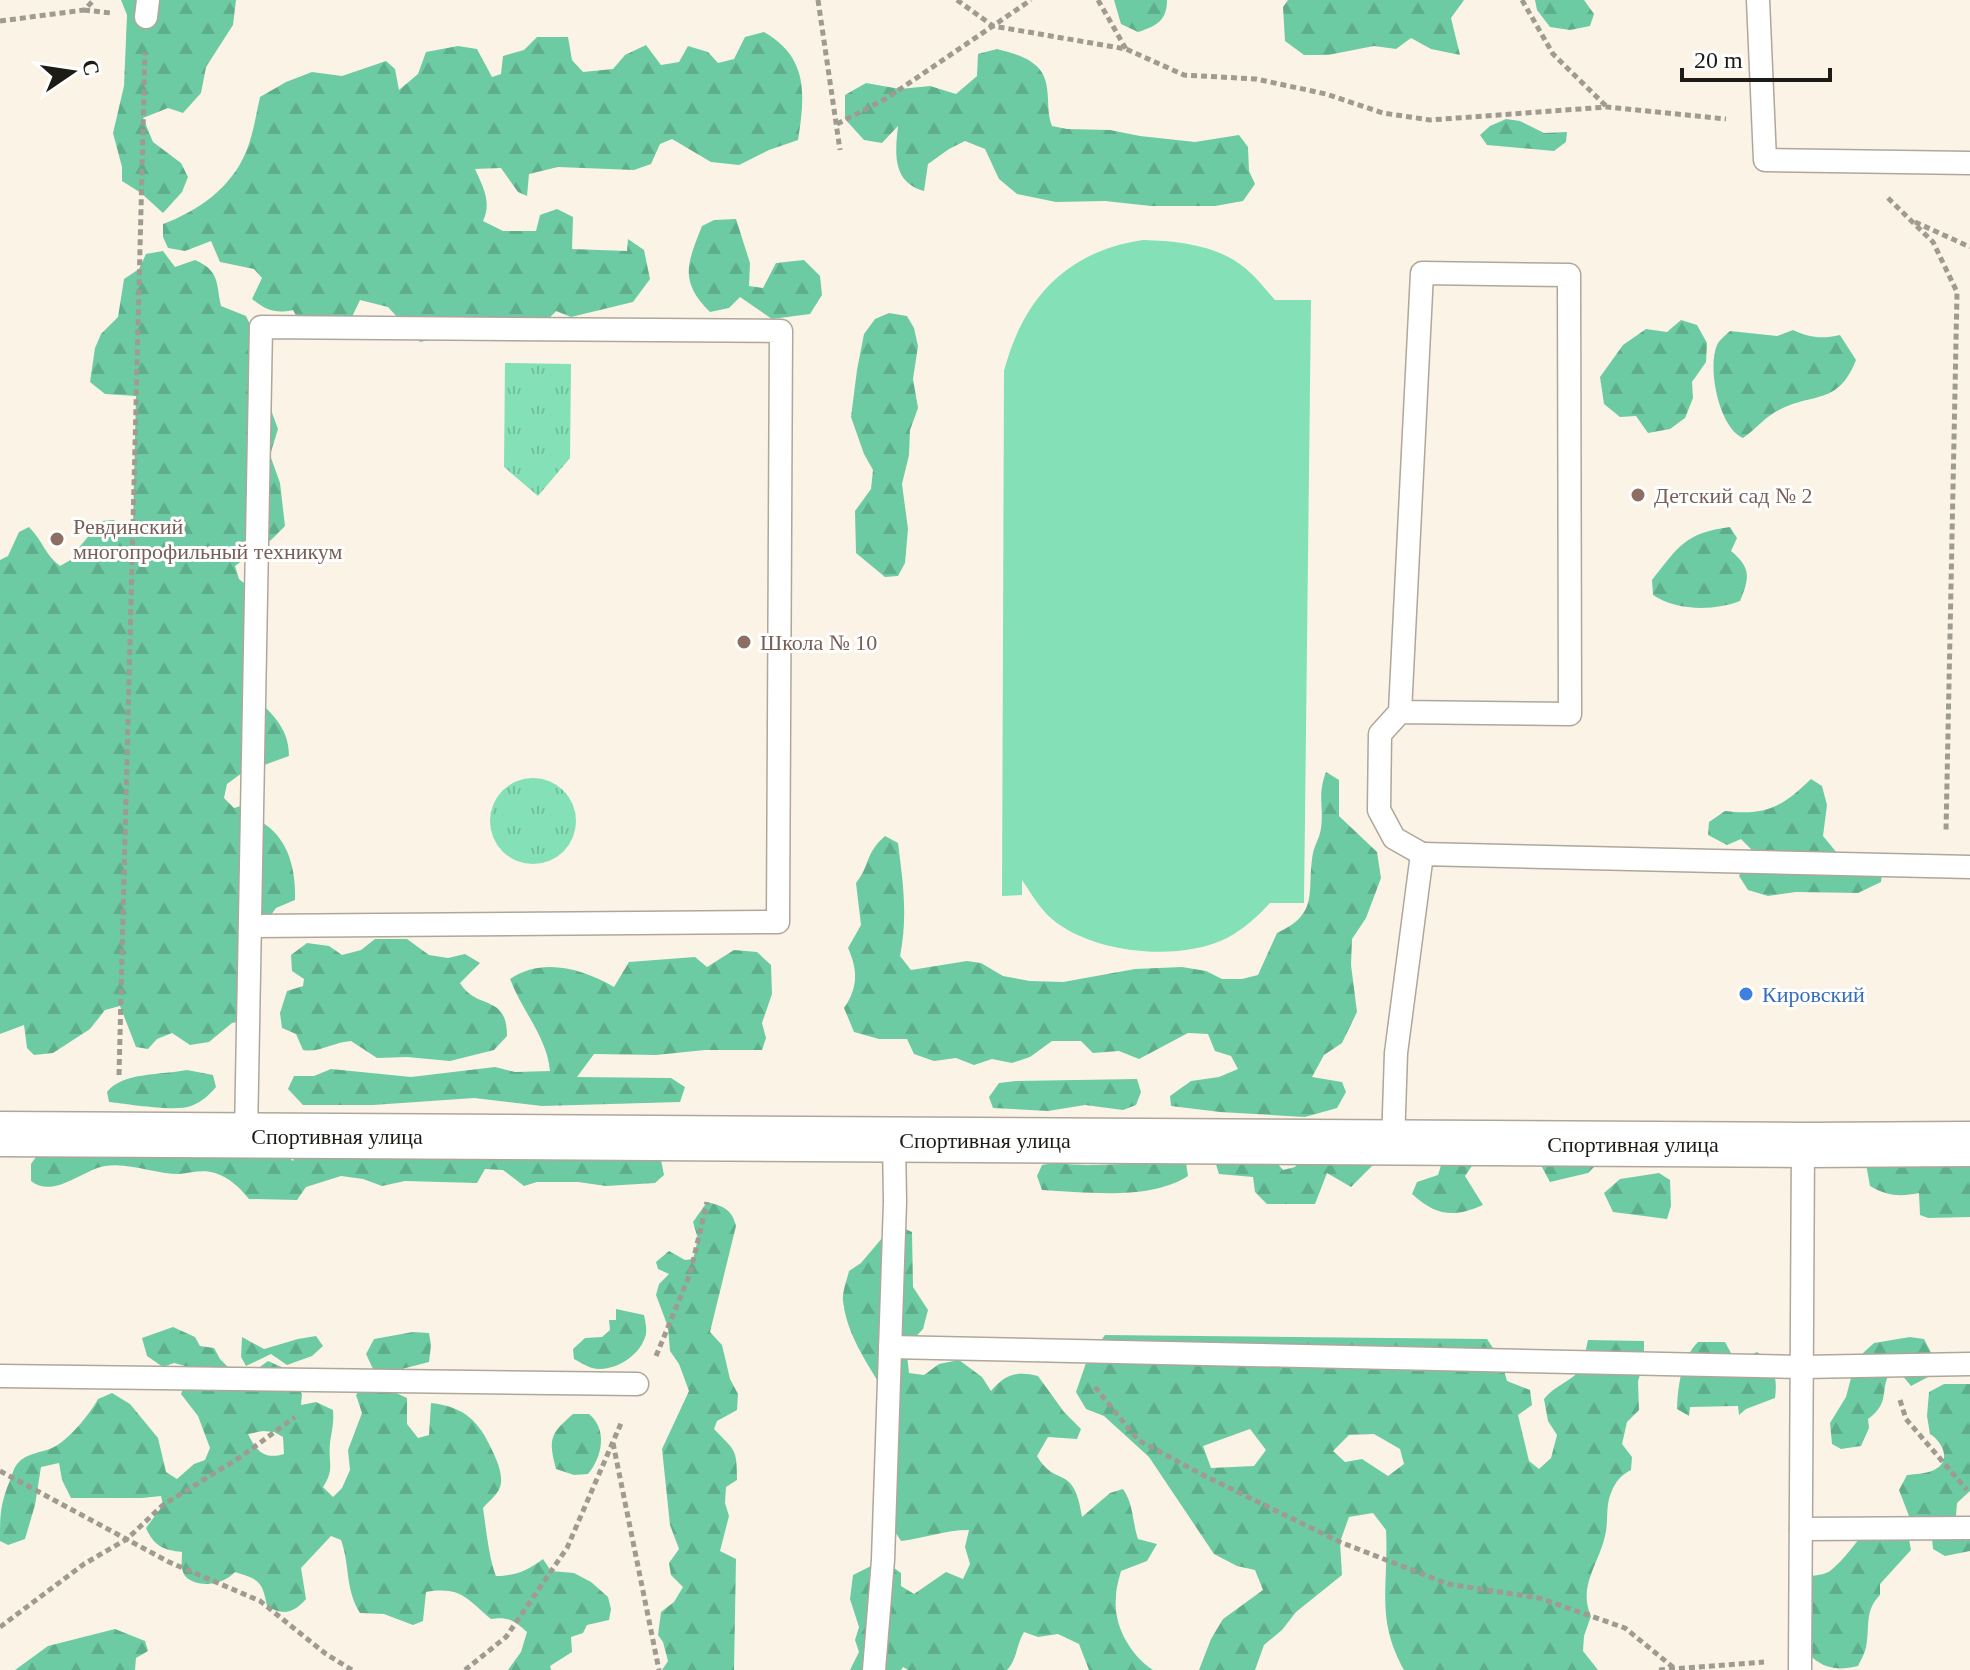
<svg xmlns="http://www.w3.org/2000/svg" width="1970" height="1670" viewBox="0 0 1970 1670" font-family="Georgia,serif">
<defs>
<pattern id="grass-tufts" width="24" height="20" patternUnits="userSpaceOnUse" patternTransform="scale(2)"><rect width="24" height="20" fill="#83e0b7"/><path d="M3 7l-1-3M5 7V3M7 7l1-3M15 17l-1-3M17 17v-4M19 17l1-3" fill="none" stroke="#71c09d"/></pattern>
<pattern id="forest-firs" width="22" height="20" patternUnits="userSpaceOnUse" patternTransform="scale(2)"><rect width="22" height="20" fill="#6dcba3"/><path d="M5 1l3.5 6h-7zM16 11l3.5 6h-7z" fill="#5eae8c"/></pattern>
</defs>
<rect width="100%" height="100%" fill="#fbf4e6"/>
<!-- grass -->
<g fill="url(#grass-tufts)">
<path d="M505,363L571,364L570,458L538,496L504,467Z"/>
<circle cx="533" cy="821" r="43"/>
</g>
<!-- forest -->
<g fill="url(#forest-firs)" fill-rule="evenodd">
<path d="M121,0H236L233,25L206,67L201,93L183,113L168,108L143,118L153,142L181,163L188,177L182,192L163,213L141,193L122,181V167L113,133L124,86L127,15Z"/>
<path d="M1114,0H1167C1167,21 1156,26 1138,32L1121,24Z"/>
<path d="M1288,0H1464L1451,18L1460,55L1431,49L1411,38L1396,49L1374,46L1328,55H1304L1285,41L1283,7Z"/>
<path d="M1535,0H1584L1594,14L1590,26L1570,30L1550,27L1537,10Z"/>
<path d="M764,32C809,58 805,95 798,140L769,150L739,165L711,162L672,139L660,144L651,164L634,170L558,167L529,174L527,196L518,192L501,168L475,169C483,187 492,202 483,221L503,231H536L540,215L557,209L573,217L572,249L627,251L628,239L644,250L650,279L633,302L571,317L556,311L539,329L442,337L420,342L388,307L360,300L352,317L302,327L293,310C275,314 266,310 252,299L262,278L254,269L220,262L211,241L185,251L168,248L163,237V224C198,211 231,188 246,152C253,135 256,115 260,97L286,82L312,72L342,76L386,61L395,69L399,90L418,74L426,52L458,46L477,49L492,77L501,74L503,56L524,50L537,37H568L572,60L583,72L613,69L625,55L646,45L661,65L679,62L688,46L708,52L718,63L734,59L745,37Z"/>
<path d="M997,49C1020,55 1044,61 1047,88C1049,102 1047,113 1052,126L1067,129L1110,130L1140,136L1195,142L1239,135L1248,147L1249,171L1255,184L1243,201L1215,206H1151L1105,201L1056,202L1017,194L999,179L985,149L965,141L949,149L928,164L924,191C892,182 895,153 898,126L882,143L864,140L845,119V95L866,83L900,89L930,86L956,94L977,76L978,54Z"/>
<path d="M1506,119L1520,121L1544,133L1567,132L1566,142L1554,151L1487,145L1480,135L1490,126Z"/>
<path d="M736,219L750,263L749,286L763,288L776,263L804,260L820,276L822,295L810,314L772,319L740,297L729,308L710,312C679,281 687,264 702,226L714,220Z"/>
<path d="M163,251L175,267L195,260C220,271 216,283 221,306L246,316L261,347L259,398L271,410L278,429L270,455L280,483L285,526L271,540L235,566L239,579L256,593L264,706C279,721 289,734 289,756L242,773L227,784L224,798L234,808L241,806C249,816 257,818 266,825C290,842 296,873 295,900L276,908L263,926L241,1021L232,1023L209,1042L190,1045L172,1033L157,1039L148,1049L136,1047L120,1006L105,1010L90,1029L53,1053L34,1055L27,1048L24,1025L0,1034V560L8,556L19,532L29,527C43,541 45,555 60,566L74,558L77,550L101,521L114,520L127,531L133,522L136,396L105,394L90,382L95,348L101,334L118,317L124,279L139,269L146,254Z"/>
<path d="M889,313L907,316L914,328L918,346L913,379L918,408L910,430L909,455L902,484L908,529L905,563L898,576L885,577L856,553L855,511L871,489L873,470L864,454L851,417L857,370L864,334L875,319Z"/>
<path d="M1681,320L1697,325L1707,343L1706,362L1692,382L1693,398L1685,418L1670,429L1648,433L1636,416L1620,417L1604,404L1600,377L1623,345L1646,329L1667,332Z"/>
<path d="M1793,330C1810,338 1822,339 1840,335L1856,360C1838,406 1813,392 1779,410C1766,416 1756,429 1743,438C1719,428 1707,368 1717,345C1719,340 1726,335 1730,331L1777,336Z"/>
<path d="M1730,527L1737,538L1731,551C1751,568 1750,577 1740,601C1715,611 1676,611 1653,595L1652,580C1679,546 1685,533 1730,527Z"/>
<path d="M1326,772L1339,780V816L1377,852L1381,878L1366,918L1352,939L1351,965L1357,1012L1342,1043L1324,1055L1312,1077L1342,1082L1346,1092L1337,1108L1305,1117L1220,1112L1171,1106L1170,1096L1191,1081L1219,1077L1238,1069L1231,1056L1215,1051L1208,1034L1188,1033L1139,1059L1119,1051L1093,1053L1081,1041H1052L1030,1057L1012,1063L992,1059L974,1065L956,1058L934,1061L914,1054L907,1039H879L854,1032L844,1008C858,988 858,970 848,948L861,925L856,883C870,866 865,853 885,836L898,843C903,882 908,917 900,956L911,970L967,961L981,963L1003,976L1030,981L1063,982L1135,969L1182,967L1206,971L1222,979H1242L1258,975L1277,933C1321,913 1306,891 1313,853C1315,844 1320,837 1321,828C1324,806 1317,796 1326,772Z"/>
<path d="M1811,779L1822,786L1827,805L1823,836L1837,853L1883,865L1881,882L1858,893L1796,892L1768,896L1748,890L1739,876L1751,849L1741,839L1727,845L1708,835L1709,822L1725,811C1766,816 1782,807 1811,779Z"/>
<path d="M375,939H407L429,955L448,958L465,954L480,963L460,983C477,1011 507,993 507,1036L494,1050L450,1061L407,1057L377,1058L351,1041C334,1042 319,1053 303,1050L296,1034L282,1028L280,1013L287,991L303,986L304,979L292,971L291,955L307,943L329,946L342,955L361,950Z"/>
<path d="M734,950L757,952L771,965L772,994L762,1023L766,1038L762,1050H705L656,1055L594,1054L577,1077L671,1078L685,1087L680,1102L542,1106L474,1098L373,1105H303L288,1089L294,1076H314L331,1069L411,1077L495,1067L515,1072L550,1071C547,1037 522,1011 510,979C543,957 582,969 614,987L629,962L695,957L707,967Z"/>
<path d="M187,1070L213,1075L216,1087C209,1095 202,1102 191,1106C176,1112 127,1104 109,1102L107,1092C122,1072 163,1075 187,1070Z"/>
<path d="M1137,1079L1141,1092L1136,1105L1123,1110L1085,1105L1048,1111L993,1108L989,1097L999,1083L1016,1081Z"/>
<path d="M1970,1131V1217L1928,1218L1920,1215L1919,1193C1900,1197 1887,1196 1870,1186L1866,1164Z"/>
<path d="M304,1136L661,1160L664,1175L655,1183L606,1186L578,1182H537L524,1186L503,1170L485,1169L477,1183L405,1181L382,1186L363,1179L341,1176L306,1187L297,1200L249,1199C239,1187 230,1178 215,1173C202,1169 192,1173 179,1174C155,1174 129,1162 105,1166C82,1170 54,1199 31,1181V1164L38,1154L285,1155L293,1161Z"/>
<path d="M1268,1152L1283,1170L1295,1167L1301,1157L1375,1163L1351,1187L1327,1173L1315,1204H1267L1255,1192L1253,1177L1219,1174L1213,1155Z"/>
<path d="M1185,1156L1188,1176C1149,1201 1086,1192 1042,1190L1037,1176L1042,1165C1060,1162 1076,1166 1094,1165C1125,1165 1154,1161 1185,1156Z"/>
<path d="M1537,1158L1602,1159L1588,1173L1550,1182Z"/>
<path d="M1476,1160L1465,1176L1483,1205C1454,1218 1436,1216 1412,1194L1417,1182L1438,1175L1442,1162Z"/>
<path d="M1659,1173L1670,1180L1671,1206L1667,1219L1613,1212L1604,1193L1620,1179Z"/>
<path d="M707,1202C723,1206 732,1209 736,1226L710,1332L722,1345L730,1379L738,1394L737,1410L717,1421L714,1429C735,1451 737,1448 737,1480L726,1487L725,1503L729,1516L720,1551L736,1559L734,1670H662L668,1661L663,1642L658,1635L661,1612L674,1602L683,1587L671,1575L669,1563L679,1549L670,1525L662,1449L689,1391L679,1364L670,1351L668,1327L656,1295L659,1284L669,1274L658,1269L656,1262L669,1251L685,1260L693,1259L698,1239L693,1222Z"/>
<path d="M894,1224L912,1232L913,1287L928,1310L923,1329L906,1347L909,1373L924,1375L939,1364L959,1360L982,1377L991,1391C1005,1374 1017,1371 1038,1376L1064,1412L1081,1429L1077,1439L1048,1437L1037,1456C1056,1489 1074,1462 1082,1517L1110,1493L1123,1489C1134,1505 1132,1521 1138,1539L1157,1544L1147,1561L1121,1571C1119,1579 1116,1588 1116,1597C1113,1625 1130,1655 1153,1670H1089L1079,1644L1058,1634L1038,1637L1024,1632C1016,1645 1017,1660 1007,1670H908L903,1667L901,1670H850L859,1652L855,1640L859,1627L850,1599L853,1575L883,1560L901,1573V1586L914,1594L946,1572L963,1579L970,1564L965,1547L969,1530C945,1530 925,1538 901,1541C892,1526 878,1509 874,1491C871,1470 888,1436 899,1420C882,1380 848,1346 843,1301C842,1292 847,1280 849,1271L861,1263Z"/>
<path d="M616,1309L644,1315C645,1320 647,1328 646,1334C641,1356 613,1373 592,1368C586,1366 580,1362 574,1359L573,1349L585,1338L602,1337L610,1330L609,1320H616Z"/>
<path d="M173,1327L195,1337L200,1346L214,1348L220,1359L231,1370L257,1369L268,1361L293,1372L302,1395L301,1405L316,1402L333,1410C334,1423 332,1430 330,1443C328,1463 335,1469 323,1487L333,1497L342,1488L350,1470L348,1450L362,1413L356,1395L374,1371L366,1354L374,1339L413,1332L429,1333L431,1345L429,1362L398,1370L392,1391L407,1398V1424L418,1438L429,1435L431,1403C465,1407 479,1421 493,1452C497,1461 502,1472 501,1483C500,1493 489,1501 483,1508C486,1528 489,1559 496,1576C515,1576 529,1570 543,1559L551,1571L574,1573L591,1582L608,1597L611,1609L609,1620L587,1625L583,1633L571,1637L572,1652L550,1666L551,1670H508L521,1652L527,1632C515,1621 508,1616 491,1619C467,1599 461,1586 426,1592L423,1621L413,1625L384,1614L360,1613C345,1589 350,1565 341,1540L331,1536L301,1568L306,1599C294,1613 283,1616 267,1606C262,1580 259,1580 235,1572C224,1584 199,1589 186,1577C180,1570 182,1560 182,1552C163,1550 154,1546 146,1528L163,1505L161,1496L142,1498H71L62,1480L59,1463L41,1467L35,1505L25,1539L8,1545L0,1541C0,1515 0,1505 10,1480C12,1475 14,1467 18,1463C26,1453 41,1453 52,1448C68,1441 90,1414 98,1399L112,1393L130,1404L158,1438L166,1472L177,1479L194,1464L205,1460L210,1448L198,1416L181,1394L187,1378L185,1366L174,1363L163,1367L147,1356L142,1338ZM263,1431L274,1432L283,1437L284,1454C265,1460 256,1451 248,1434Z"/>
<path d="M1105,1335L1487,1339L1501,1360L1507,1381L1530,1390L1532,1405L1518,1415L1529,1461L1539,1469L1551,1458L1557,1435L1548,1421L1544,1399C1555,1385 1570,1382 1579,1371C1586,1363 1585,1350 1588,1340L1644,1341V1363L1638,1381L1639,1410L1627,1422L1622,1444L1632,1457L1631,1470C1621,1475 1615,1482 1611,1493C1606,1504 1608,1519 1606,1531C1601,1562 1577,1585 1591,1616L1584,1636L1583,1651L1598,1670H1404C1375,1618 1389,1585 1386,1530L1373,1513L1349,1517L1340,1542L1342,1575L1296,1612L1282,1630L1264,1645L1255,1670H1199L1211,1639L1223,1619L1263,1590L1255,1570L1237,1566L1214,1554L1149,1457L1104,1416L1086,1409L1076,1392L1087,1360ZM1250,1429L1266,1450L1254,1466L1211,1468L1203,1446ZM1374,1434L1400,1449L1404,1464L1388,1476L1362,1459L1345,1462L1333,1451L1349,1435Z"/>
<path d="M316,1336L323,1346L312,1356L287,1365L271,1354L246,1366L241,1357L242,1337L264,1349L298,1339Z"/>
<path d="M1910,1337L1924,1339L1937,1364L1930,1376L1911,1386L1902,1375L1890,1372C1879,1392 1891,1402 1868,1419L1869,1428L1861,1446L1841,1449L1832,1444L1830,1423L1846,1397L1851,1378L1863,1353L1874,1343Z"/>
<path d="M1698,1342H1725L1731,1353L1745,1358L1757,1352C1774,1364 1778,1379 1775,1398L1746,1409L1739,1415L1738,1406L1690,1407L1689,1416L1677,1409C1678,1386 1681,1359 1698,1342Z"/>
<path d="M1944,1384H1970V1491L1957,1503L1956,1516L1970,1522V1551L1945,1556L1933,1549L1931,1528L1909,1516L1899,1490L1907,1475C1915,1474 1926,1474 1934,1470C1952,1462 1943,1442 1930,1434L1927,1416L1929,1392Z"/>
<path d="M573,1414H589C608,1430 602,1457 588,1474L574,1475L556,1469C548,1439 550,1434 573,1414Z"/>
<path d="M1868,1528L1908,1534L1911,1550L1880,1584V1595C1864,1611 1870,1627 1866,1647C1865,1653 1861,1660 1858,1666C1841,1670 1827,1670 1813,1658C1797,1644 1776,1595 1800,1579C1809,1574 1822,1577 1830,1571C1845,1559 1856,1542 1868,1528Z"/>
<path d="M115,1629L145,1641L148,1651L136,1658L135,1670H15L48,1646Z"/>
</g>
<!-- park -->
<path fill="#83e0b7" d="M1143,240C1177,241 1218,245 1245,268C1256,277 1266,290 1275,300H1311L1304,903H1270C1258,916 1244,929 1227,938C1180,962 1093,954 1052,919C1039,908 1031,893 1022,880V895L1002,896L1004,371C1023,298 1067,251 1143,240Z"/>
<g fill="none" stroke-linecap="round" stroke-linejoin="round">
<!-- service casing -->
<g stroke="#aea79a" stroke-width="25">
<g id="service">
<path d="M1758,0L1765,160L1970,163"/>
<path d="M146,17L148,0"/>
<path d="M1400,712L1422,273L1569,275L1570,714L1400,712L1380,734L1379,810L1394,838L1422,854"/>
<path d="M246,1135L261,327L781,331L778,922L250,926"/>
<path d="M1393,1143L1396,1053L1422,854L1970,867"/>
<path d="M890,1347L1802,1367L1970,1364"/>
<path d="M0,1376L637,1384"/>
<path d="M1801,1529L1970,1528"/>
<path d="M874,1670L883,1560L895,1202L894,1139"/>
<path d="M1800,1670L1803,1145"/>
</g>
</g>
<!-- minor casing -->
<g stroke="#aea79a" stroke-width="47">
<path id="minor" d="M0,1134L1803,1145L1970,1144"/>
</g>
<!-- path -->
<g stroke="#a09b91" stroke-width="5" stroke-dasharray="6 4" stroke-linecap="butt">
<path d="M818,0L840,150"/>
<path d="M957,0L993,26L1126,49L1184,75L1256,79L1326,94L1383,113L1430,120L1607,107L1726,119"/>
<path d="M1098,0L1126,49"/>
<path d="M1522,0L1553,54L1607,107"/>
<path d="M84,10L111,13"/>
<path d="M0,21L84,10L94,0"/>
<path d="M837,124L887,98L1031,0"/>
<path d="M1888,198L1933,242L1957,292L1946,831"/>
<path d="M1915,222L1970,247"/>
<path d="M119,1075L145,52"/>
<path d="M656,1356L690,1274L707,1202"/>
<path d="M1095,1387L1138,1440L1205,1476L1340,1542L1448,1584L1539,1598L1625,1628L1674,1668L1673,1670"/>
<path d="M1900,1400L1906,1419L1967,1490"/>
<path d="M613,1443L659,1670"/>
<path d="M0,1471L169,1562L260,1601L326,1654L352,1670"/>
<path d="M0,1627L84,1564L127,1539L163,1505L242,1456L295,1417"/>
<path d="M465,1670L506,1637L567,1548L622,1421"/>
<path d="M1659,1670L1764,1662"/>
</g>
<!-- service -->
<use href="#service" stroke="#fff" stroke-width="22"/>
<!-- minor -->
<use href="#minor" stroke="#fff" stroke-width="44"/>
</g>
<!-- markers -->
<g fill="#8d6e63" stroke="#fff" stroke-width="3">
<circle cx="1638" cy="495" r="8"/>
<circle cx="57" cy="539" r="8"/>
<circle cx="744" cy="642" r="8"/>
</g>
<circle fill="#3f7fe0" stroke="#fff" stroke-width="3" cx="1746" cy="994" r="8"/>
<g text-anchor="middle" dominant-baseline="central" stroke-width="6" stroke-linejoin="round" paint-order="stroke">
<!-- education labels -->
<g font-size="22" fill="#785e54" stroke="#fff" text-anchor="start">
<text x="1654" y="495">Детский сад № 2</text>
<text x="73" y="526">Ревдинский<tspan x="73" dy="25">многопрофильный техникум</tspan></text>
<text x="760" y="642">Школа № 10</text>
</g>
<!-- shop labels -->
<g font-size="22" fill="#366cbe" stroke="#fff" text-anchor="start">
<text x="1762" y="994">Кировский</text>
</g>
<!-- street labels -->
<g font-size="22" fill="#1d1b16" stroke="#fff">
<text x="337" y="1136">Спортивная улица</text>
<text x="985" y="1140">Спортивная улица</text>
<text x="1633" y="1144">Спортивная улица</text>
</g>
</g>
<!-- north arrow -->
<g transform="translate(72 72) rotate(77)" stroke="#ffffff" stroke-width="6" paint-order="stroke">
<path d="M0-6L14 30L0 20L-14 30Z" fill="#1d1b16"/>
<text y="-12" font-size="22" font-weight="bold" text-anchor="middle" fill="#1d1b16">С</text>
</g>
<!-- scale -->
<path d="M1682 68v12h148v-12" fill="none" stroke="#1d1b16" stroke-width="4"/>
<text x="1694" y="68" font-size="24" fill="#1d1b16" stroke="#ffffff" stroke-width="6" paint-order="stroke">20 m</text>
</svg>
